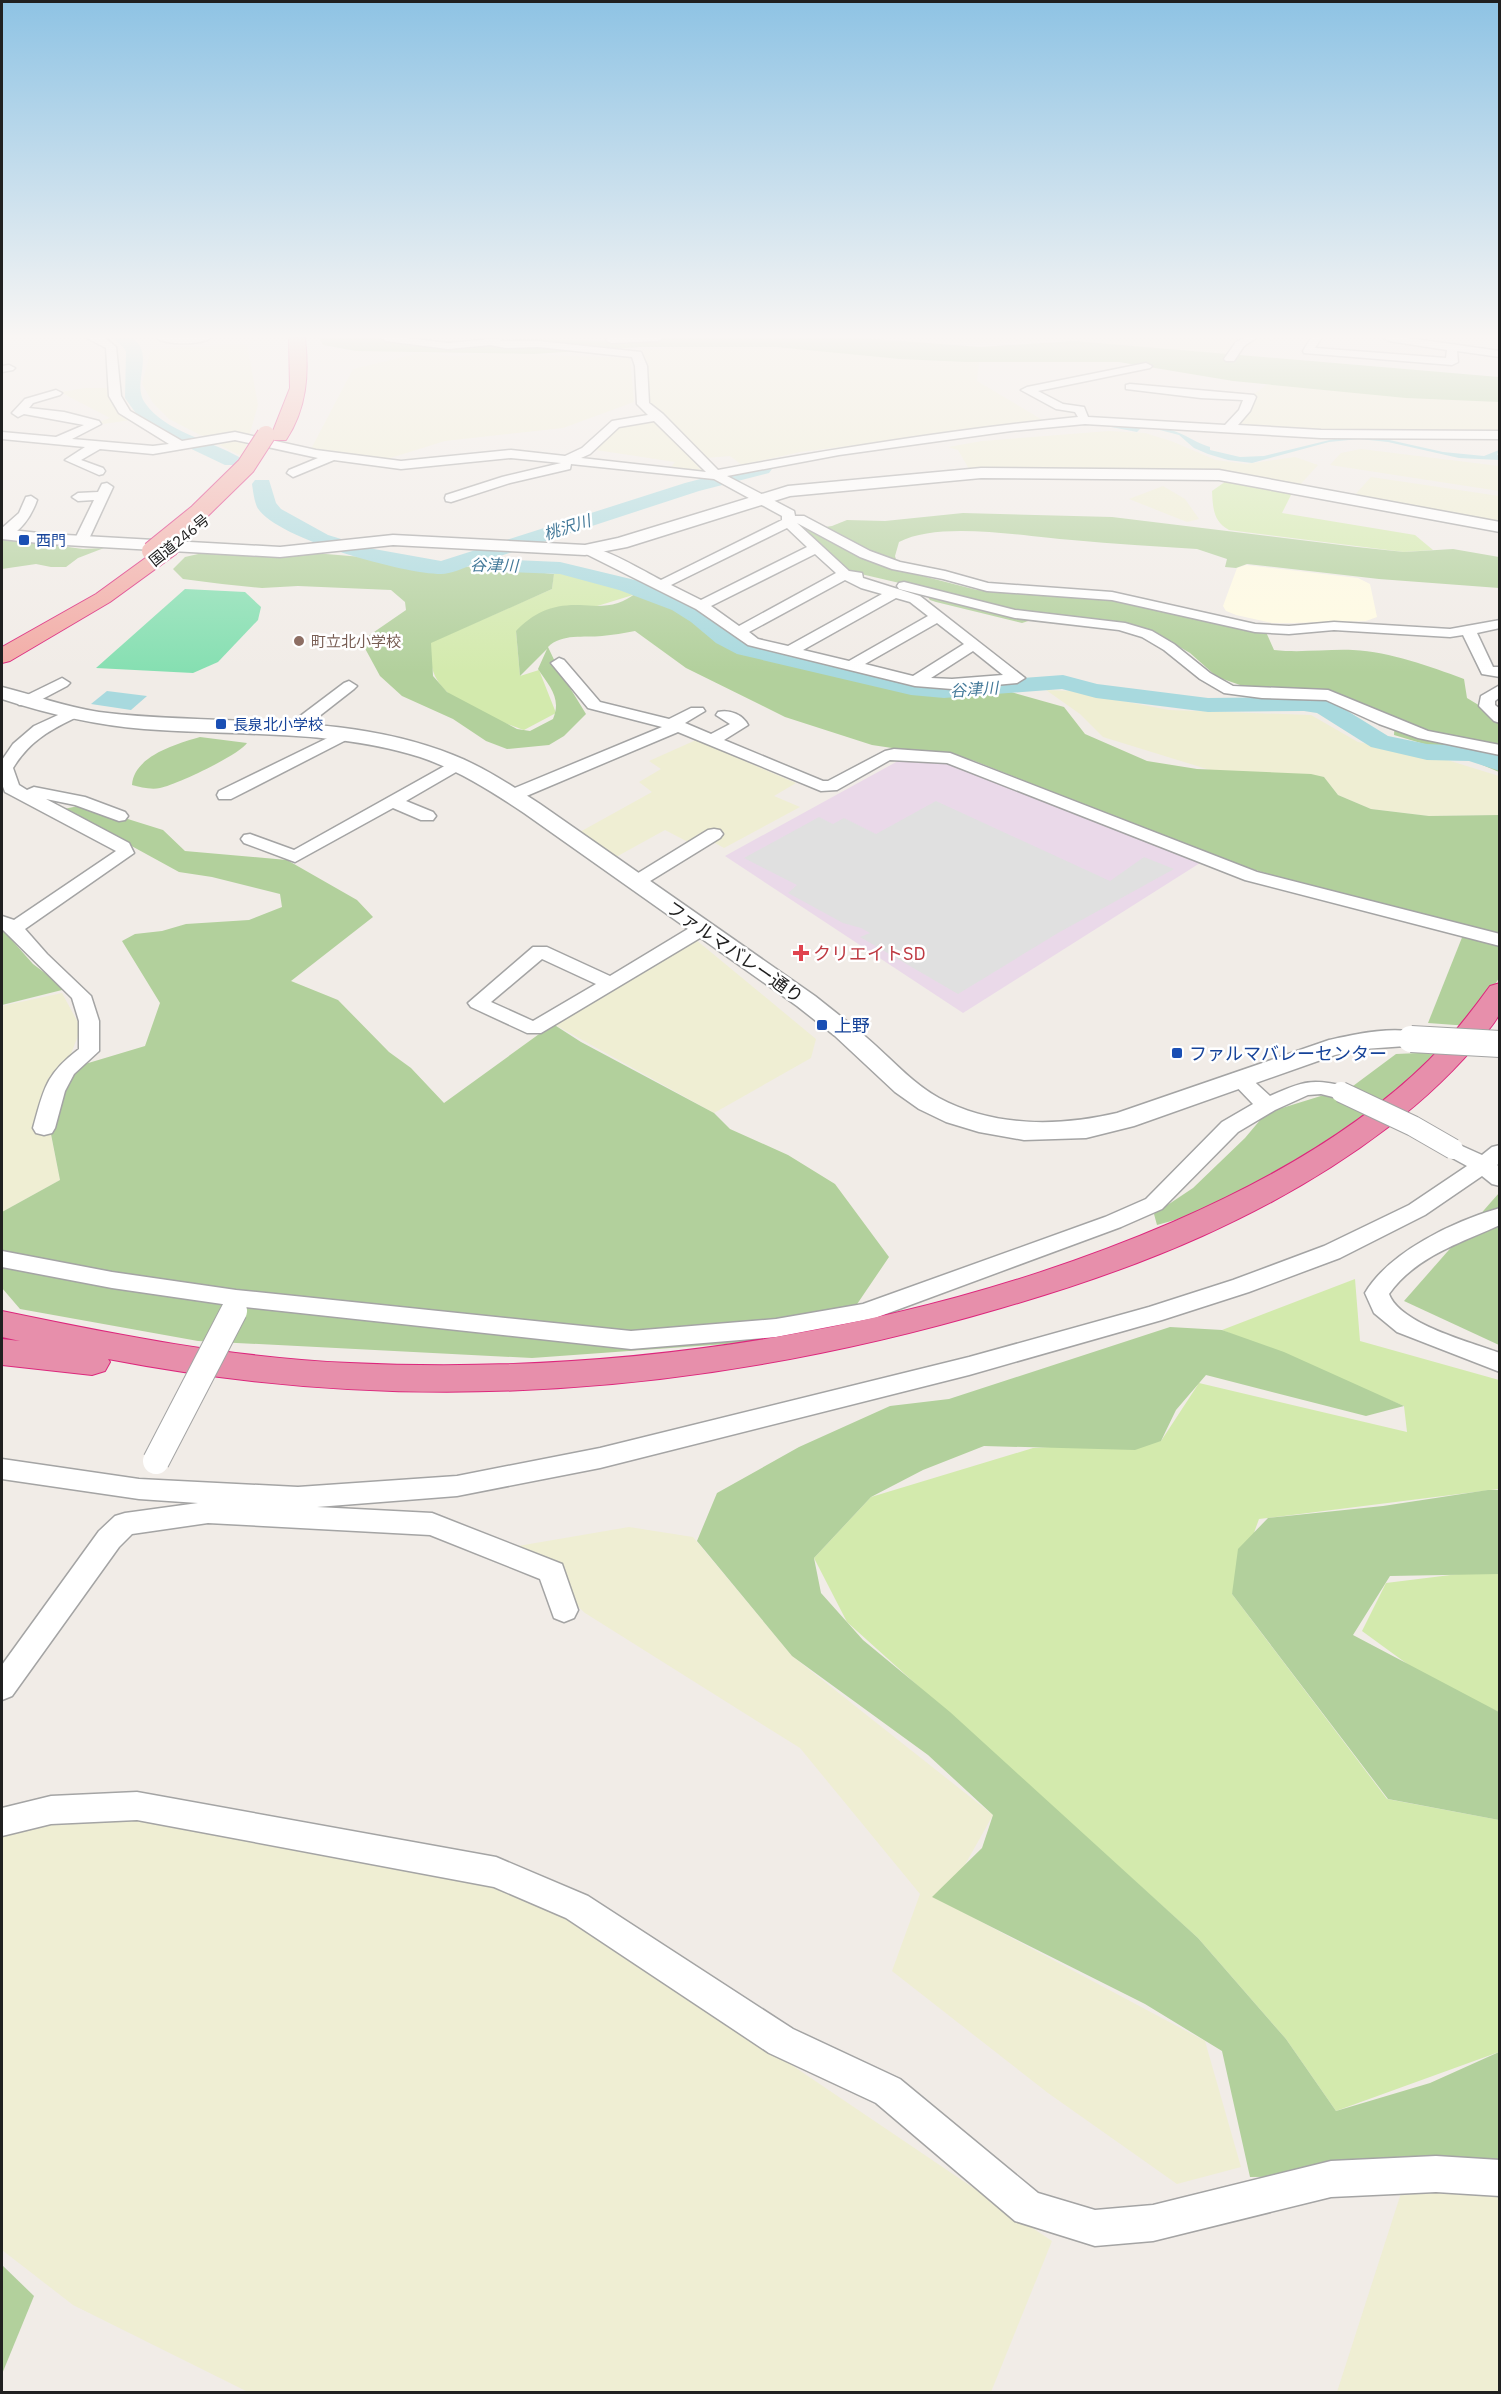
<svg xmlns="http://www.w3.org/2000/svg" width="1501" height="2394" viewBox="0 0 1501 2394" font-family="'IBM Plex Sans','Noto Sans JP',sans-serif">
<rect width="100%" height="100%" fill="#f1ece7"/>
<!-- industrial -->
<path fill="#ead9e9" d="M898,761L950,764L1200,863L963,1013L725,856Z"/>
<!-- education -->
<path fill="#fffbe2" d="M1246,565L1358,578L1370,584L1377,617L1366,621L1292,623H1272L1236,615L1226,611L1223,606L1237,568Z"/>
<!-- farmland -->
<g fill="#efeed3">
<path d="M885,338H1278L1223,354L1066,341L928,344Z"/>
<path d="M247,344L258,405L243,457L169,419L153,403L142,384L151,349Z"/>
<path d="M690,346L787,347L979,362L977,381L1046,422L800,452L742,465L730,456L706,458L649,402L642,350Z"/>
<path d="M420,353L454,356L496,353L630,358L634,402L563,428L445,441L387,459L322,453L311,449L353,369Z"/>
<path d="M1268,384L1499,402V434L1240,428L1250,397Z"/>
<path d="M86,388H110L131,420L103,424L99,422L110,418L60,392Z"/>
<path d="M655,420L703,472L669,470L675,462L596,450L615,427Z"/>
<path d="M1109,431L1145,433L1171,441L1216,460L1246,464L1295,457L1318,465L1299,486L1206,470L969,469L958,450L948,447L982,441Z"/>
<path d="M1361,449L1499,466V491L1330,465L1341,453Z"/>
<path d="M1371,477L1499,496V524L1353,497Z"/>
<path d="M1163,486L1185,499L1199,519L1187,522L1129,499Z"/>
<path d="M1046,690L1070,691L1169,710L1311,715L1358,742L1444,759L1499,776V815L1429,816L1371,809L1338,795L1324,777L1210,770L1103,737L1080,714Z"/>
<path d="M696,740L796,783L774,796L800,807L724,848L699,834L688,842L665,830L616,857L578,833L652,792L639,782L661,769L649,761Z"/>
<path d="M695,939L816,1039L811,1058L714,1113L550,1022Z"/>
<path d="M62,993L81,1028L47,1116L60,1180L2,1212V1006Z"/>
<path d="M629,1527L693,1537L792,1656L993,1815L944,1902L1205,2041L1241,2167L1177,2184L1048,2093L892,1971L920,1894L800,1748L585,1613L512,1547Z"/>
<path d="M166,1811L522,1883L1052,2241L991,2392H248L73,2305L2,2250V1829Z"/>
<path d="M1412,2159L1499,2184V2392H1337Z"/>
</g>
<!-- grass -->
<g fill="#d3eaad">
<path d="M1229,479L1292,493L1282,513L1415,535L1433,550L1404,552L1229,530C1213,521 1213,508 1212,491Z"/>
<path d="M554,572L633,592V595L516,631L520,676L539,670L556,713L524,730C494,719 444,704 433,671C430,663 431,651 431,642L552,589Z"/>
<path d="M1355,1279L1360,1341L1499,1380V1489L1259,1519L1232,1594L1387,1799L1499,1820V2052L1336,2111L1286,2039L1198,1938L847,1622L814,1558L871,1497L1033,1448L1161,1441L1199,1383L1407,1432L1404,1406L1222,1330Z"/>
<path d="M1499,1569V1712L1432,1682L1362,1631L1386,1583Z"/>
</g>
<!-- forest -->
<g fill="#b2d09c">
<path d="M319,338H375L453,348L482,346L518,339L636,341L672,338H863L980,347L1074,341L1499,377V402L1406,398L1233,381L1119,362H966L900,359L776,347H641L534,354L356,351L323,345Z"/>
<path d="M963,513L1112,517L1357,547L1404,552L1453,549L1499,557V588L1379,579L1247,564L1236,568L1225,567L1227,559L1197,549C1155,546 1114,544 1072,540C1026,537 940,520 899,542L895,556L899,570L977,590L1062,594L1115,600L1219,624L1266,632L1274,650C1301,653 1326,649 1353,650C1391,652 1429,666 1464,679L1467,698L1495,715H1499V772L1454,753L1394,735L1395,719L1331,690L1243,686L1217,677L1190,653L1169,641L1122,623L1050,614L1022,623L936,602L930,600L921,588L848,571L805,530L832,526L847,520L885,521Z"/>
<path d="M2,538L83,549L104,548L78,558L66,567H51L36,564L2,569Z"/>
<path d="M207,552L326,554L398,560L425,570L477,566L554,574L552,589L431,643L433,676L447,692L517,729L530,731L553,719C562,698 549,686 538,669L547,649L520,676L516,631C534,612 553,604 580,605C593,606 605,607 618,603C624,601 630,597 635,594L683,607L733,649L910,691L957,697L1011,692L1064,707L1085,734L1147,761L1197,769L1311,774L1324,777L1338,795L1371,809L1429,816L1499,815V935L1282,878L1225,861L972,760L872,745L785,717L686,668L635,631C624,633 613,635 602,636C584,638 562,633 548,647L559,670L586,714L564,736L549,745L507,749L486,741L453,719L402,696L380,676L361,641L406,610L405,602L391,590L298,586L262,588L222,584L183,579L173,569L185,557Z"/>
<path d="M200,737L247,743C239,755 176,785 160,788C151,790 140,787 132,785C134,756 176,744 200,737Z"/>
<path d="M83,805L163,830L185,851L287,860L357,900L373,917L291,981L338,1000L389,1052L411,1068L444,1103L553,1024L581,1042L714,1113L730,1129L788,1155L835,1184L889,1257L849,1316L766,1341L532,1358L198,1341L20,1309L2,1288V1212L60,1180L49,1124L65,1070L145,1046L160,1003L122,941L135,934L162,931L186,924L249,920L282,907L280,894L212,877L179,872L64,809Z"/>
<path d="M2,929L33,964L66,989L2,1005Z"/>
<path d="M1463,935L1499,946V978L1469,1026L1428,1023Z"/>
<path d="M1441,1052L1347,1132L1200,1213L1157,1225L1154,1214L1193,1188L1245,1138L1266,1113L1353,1086L1396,1054Z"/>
<path d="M1499,1193V1345L1404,1301Z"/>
<path d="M1170,1327L1222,1330L1284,1352L1404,1406L1366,1416L1206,1375L1176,1410L1161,1441L1135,1450L984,1446L923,1470L871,1497L814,1558L821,1593L863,1640L950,1712L1198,1938L1286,2039L1336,2111L1430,2083L1499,2052V2179L1454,2175L1250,2177L1222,2051L1145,2004L932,1897L982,1848L993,1815L928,1755L792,1656L697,1541L717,1493L799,1447L890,1406L949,1399Z"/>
<path d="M1488,1490H1499V1574L1390,1576L1353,1635L1499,1712V1820L1388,1799L1232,1594L1238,1549L1268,1518L1383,1506Z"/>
<path d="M2,2265L34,2296L2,2374Z"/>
</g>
<!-- pitch -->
<path fill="#85dfb1" d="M185,589L245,592L261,607L258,620L218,662L193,673L96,668Z"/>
<!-- parking -->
<path fill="#e0e0e0" d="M936,801L1110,881L1144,857L1174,869L1058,933L958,994L860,937L870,933L861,928L843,923L788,893L797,885L744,858L819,817L833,824L844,818L876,834Z"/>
<!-- water -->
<g fill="#a8d9de">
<path d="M1089,422C1116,424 1145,423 1171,430C1185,434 1196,443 1210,447V450L1240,457L1264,456L1342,437H1376L1443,452L1484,456L1499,450L1497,455H1499V460L1459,458L1388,442L1359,439L1329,442L1252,463L1228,460L1208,454L1194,448L1179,435L1156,429L1141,428L1137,432L1101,425H1079C944,440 799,452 669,493L703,488L664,498L663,501L565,534L527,544L613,516L626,507L656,493L748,470L895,444Z"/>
<path d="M107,691L147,696L131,710L91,704Z"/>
</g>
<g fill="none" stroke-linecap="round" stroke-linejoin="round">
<!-- river -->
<g fill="#a8d9de" fill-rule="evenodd">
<path d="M113,338H132C156,354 131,383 145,403C165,432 210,440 239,457L242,461L239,465H225L162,435L140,419L125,398L126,352L124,348Z"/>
<path d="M762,463L769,465L772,469L769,473L699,491L491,559L560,562L635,580L688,600L732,633L752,644L912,681L944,684L1063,675L1097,684L1208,698L1304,697L1333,702L1388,736L1427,744L1472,746L1500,755V771L1469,761L1427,760L1371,747L1317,713L1304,711L1208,712L1096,698L1062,689L944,698L911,695L737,654L716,643L691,622L672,610L619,590L560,574L483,571L475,570L472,565C463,568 451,574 441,574C405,574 275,539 257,507C254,500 253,491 252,484L255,480H269L276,503L281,509L328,535L374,549L441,561L685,483Z"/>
</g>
<!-- minor casing -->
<g stroke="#a4a4a4" stroke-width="3">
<g id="minor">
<path d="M87,338H105L116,347L121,396L130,411L182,441L235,432L316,450L401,461L511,450L565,456L582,448L612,421L648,415L637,404L635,366L632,357L538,347L506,348L490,345L448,349L386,341L381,338H408L448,343L503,338L500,341H538L641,352L647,366L649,403L663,414L718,470C838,448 957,429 1078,417L1075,412L1056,409L1021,390L1027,387L1146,363L1152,366L1150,368L1038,391L1063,404L1084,407L1088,417L1225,425L1239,410L1243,400L1201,398L1126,389V385L1130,384L1254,395L1256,397L1250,411L1238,425L1321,430L1500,431V439L1321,438L1085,424L1011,431L839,455L727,476L794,511L795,516H804L870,551L900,562L945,571L988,583L1112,592L1255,624L1289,626L1334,622L1450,629L1500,620V628L1477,633L1493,667H1500V677L1482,674L1463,635L1450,637L1334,630L1289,634L1255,632L1112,600L987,591L943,579L892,569L860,557L797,523L849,571L862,573L863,578L920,596L1025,678L1017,683L952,689L915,686L748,645L696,609L578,550L580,547C598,543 643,571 661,580L782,520V516L714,479L571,464L570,469L510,483L451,502L446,501L445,498L446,495L502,477L561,463L511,458L401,469L334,460L293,477L287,473L289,470L318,458L235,440L153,454L100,449L81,460L103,468L105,471L103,474L99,475L65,460L85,447L2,439V432L56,437L84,425L24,414L18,417L12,413L25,399L56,390L62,393L60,395L33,403L29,408L64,412L99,421L101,424L72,439L153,446L169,444L119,413L109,396L106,348ZM654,421L706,472L581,458L590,454L619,427ZM787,528L807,547L701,600L671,585ZM815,554L836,573L739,626L711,606ZM845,580L861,588L882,594L788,646L758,639L749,632ZM896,598L910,602L928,616L849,661L803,650ZM937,623L964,644L913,676L865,664ZM973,651L1003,675L952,679L931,678Z"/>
<path d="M157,338H210C201,345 166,345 157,338Z"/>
<path d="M608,338H663L658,341L611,343L606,340Z"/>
<path d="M1244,338H1256L1244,346L1234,361H1226L1224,359L1236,342Z"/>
<path d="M1311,338H1321L1315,348L1446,358L1447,350L1389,341L1384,338H1408L1500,351V357L1457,351L1458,362L1452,365L1304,353L1303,351Z"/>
<path d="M9,365L15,368L13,370L2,372V366Z"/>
<path d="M107,483L113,487L88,541L86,544H76L74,541L94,500L78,501L72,497L78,493L98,492L102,484Z"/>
<path d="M31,496L37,500C32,515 19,536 2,538V528L19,513L26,497Z"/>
<path d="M904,582L1015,610L1125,623L1152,631L1174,644L1210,673L1233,686L1328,690L1428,731L1500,745V755L1418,738L1379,724L1326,700L1262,698L1224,693L1200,679L1164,650L1142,637L1119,630L1015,618L899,589L897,586L899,583Z"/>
<path d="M559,658L564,660L600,702L669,719L691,708H703L705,711L685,723L711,734L730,724L716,715L718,712C730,709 743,715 748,725L724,740L823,781H828L885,751L894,749L950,753L1257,872L1500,934V946L1245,880L947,763L890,760L837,790L821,791L678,732L517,800H505L502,796L505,792L662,727L588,708L551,663Z"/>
<path d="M62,678L70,683L67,686L31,705H19L17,702L19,699Z"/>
<path d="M349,681L357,686L354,689L299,732H287L285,729L287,726L344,683Z"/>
<path d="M1500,685V697L1495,701V705L1500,709V723L1494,721L1479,706L1481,696Z"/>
<path d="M69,710L77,715L75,718C48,731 29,742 13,768L19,785L27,790L34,787L85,797L125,812L128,816L125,820L119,821L75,805L46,799L129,843L134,853L25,929L47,954L91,996L99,1021V1051L74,1074L65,1091L55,1128L52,1133L44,1135L36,1133L33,1128C44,1089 45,1075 79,1049V1021L72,998L2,929V916L14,920L116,851L5,792L2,784V760L13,744L34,726Z"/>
<path d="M346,729L354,734L352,737L231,799H219L217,795L219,791Z"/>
<path d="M457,759L463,760L465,764L463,768L406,801L433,812L436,816L433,820H421L393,808L295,862L244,843L241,839L244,835L250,834L294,850Z"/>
<path d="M714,829L720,830L723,834L720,838L642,886H630L627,882L630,878L708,830Z"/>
<path d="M703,922L710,924L712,928L710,932L541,1033H527L471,1007L468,1003L533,947H547L610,976L696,924ZM542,959L596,984L533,1021L491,1002Z"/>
<path d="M1239,1073L1246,1074L1270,1096C1303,1081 1312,1078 1348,1087L1352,1092L1348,1097L1341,1099L1321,1094L1308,1095L1275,1110L1238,1132L1162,1209L1121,1227L875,1318L776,1337L631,1349L236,1306L112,1288L2,1267V1251L112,1272L236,1290L631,1331L776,1319L863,1304L1105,1217L1146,1199L1222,1122L1253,1104L1229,1079L1232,1074Z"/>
<path d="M1453,1142L1482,1155L1492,1147L1500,1145V1163L1497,1165L1500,1167V1186L1492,1184L1482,1176L1425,1215L1340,1258L1249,1292L1162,1320L969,1375L600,1468L457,1496L317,1507L432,1513L562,1564L578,1610L574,1618L564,1622L554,1618L540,1579L430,1535L208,1523L132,1534L119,1547L12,1696L2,1700V1665L99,1531L115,1516L125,1513L198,1503L139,1499L2,1479V1459L139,1479L298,1487L457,1476L600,1448L969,1357L1149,1307L1233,1280L1324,1246L1409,1205L1467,1166L1445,1154L1442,1149L1445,1144Z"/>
<path d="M1500,1208V1225C1460,1243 1415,1257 1389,1294C1400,1324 1470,1342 1500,1353V1372L1397,1332L1374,1313L1365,1293C1389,1252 1454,1221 1500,1208Z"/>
<path d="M137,1792L496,1857L588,1896L793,2029L900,2079L1038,2193L1095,2210L1153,2205L1331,2161L1436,2156L1500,2160V2196L1436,2192L1331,2197L1153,2241L1095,2246L1015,2221L876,2103L769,2053L566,1918L494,1887L137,1820L51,1824L2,1836V1808L51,1796Z"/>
</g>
</g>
<!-- tertiary casing -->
<g stroke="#a4a4a4" stroke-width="3">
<g id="tertiary">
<path d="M981,468L1219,470L1500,522V532L1219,480L981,478L790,496L627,547L585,555L393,545L280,557L48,544L2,539V529L48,534L280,547L393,535L585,545L618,538L788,486Z"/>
<path d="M2,687C34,695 65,707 99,712C217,727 340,710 453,755C484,767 512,786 540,804L815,996C835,1012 856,1028 875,1045C895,1063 915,1085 939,1098C993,1127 1058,1127 1117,1113L1329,1040C1357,1034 1391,1026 1420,1033L1424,1039L1420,1045L1364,1049L1335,1055L1134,1126L1086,1138L1024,1140L979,1132L946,1122L919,1109L895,1092L835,1036L797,1006L524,813C491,791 458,770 420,757C331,729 236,736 144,729C95,725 48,714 2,699Z"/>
</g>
</g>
<!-- trunk casing -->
<g stroke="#dc277c" stroke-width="2">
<g id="trunk">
<path d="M289,338H305C309,374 307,408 286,440H274L271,436L290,388Z"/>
<path d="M169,544L176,546L179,550L176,554L110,602L10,661L2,663V647L96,594L162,546Z"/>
</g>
</g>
<!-- motorway casing -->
<g stroke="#dc277c" stroke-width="2">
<path id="motorway" d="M1500,983C1500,992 1501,1006 1499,1014C1497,1020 1490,1028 1486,1033C1457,1069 1424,1100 1387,1128C1273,1215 1137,1269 1001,1308C705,1395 412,1418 108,1359L110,1362L105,1371L92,1375L2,1365V1339L20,1341L2,1337V1311C117,1335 233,1358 350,1363C624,1376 920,1331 1173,1222C1265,1182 1357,1131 1429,1060C1452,1037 1471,1012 1490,986Z"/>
</g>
<!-- minor -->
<use href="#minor" fill="#fff" fill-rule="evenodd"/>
<!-- tertiary -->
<use href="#tertiary" fill="#fff" fill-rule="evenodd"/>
<!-- trunk -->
<use href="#trunk" fill="#f2aca6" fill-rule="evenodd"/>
<!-- motorway -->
<use href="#motorway" fill="#e78fab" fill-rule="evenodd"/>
<!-- minor-bridge-far1 casing -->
<g stroke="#a4a4a4" stroke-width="22" stroke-linecap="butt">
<path id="minor-bridge-far1" d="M1341,1092L1413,1126L1453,1149"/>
</g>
<!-- minor-bridge casing -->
<g stroke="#a4a4a4" stroke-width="28" stroke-linecap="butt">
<path id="minor-bridge" d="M156,1461L234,1311"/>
</g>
<!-- tertiary-bridge casing -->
<g stroke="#a4a4a4" stroke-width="28" stroke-linecap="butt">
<path id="tertiary-bridge" d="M1411,1039L1500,1044"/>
</g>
<!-- trunk-bridge casing -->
<g stroke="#dc277c" stroke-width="20" stroke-linecap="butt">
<path id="trunk-bridge" d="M151,551L198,513L246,466L266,435"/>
</g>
<!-- minor-bridge-far1 -->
<use href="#minor-bridge-far1" stroke="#fff" stroke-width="20"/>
<!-- minor-bridge -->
<use href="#minor-bridge" stroke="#fff" stroke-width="26"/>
<!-- tertiary-bridge -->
<use href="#tertiary-bridge" stroke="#fff" stroke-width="26"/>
<!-- trunk-bridge -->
<use href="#trunk-bridge" stroke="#f2aca6" stroke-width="18"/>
</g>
<!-- sky -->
<linearGradient id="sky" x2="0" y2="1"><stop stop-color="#8ec3e4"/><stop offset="0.5" stop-color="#f9f6f4"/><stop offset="1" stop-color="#f9f6f4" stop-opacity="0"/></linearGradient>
<rect width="1501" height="673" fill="url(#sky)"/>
<!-- markers -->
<g fill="#1a4fb4" stroke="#fff" stroke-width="2">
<rect x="18" y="534" width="12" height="12" rx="3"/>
<rect x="215" y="718" width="12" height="12" rx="3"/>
<rect x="816" y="1019" width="12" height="12" rx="3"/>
<rect x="1171" y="1047" width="12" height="12" rx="3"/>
</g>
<circle fill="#8d6e63" stroke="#fff" stroke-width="2" cx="299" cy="641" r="6"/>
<path fill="#e0444e" stroke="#fff" stroke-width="2" d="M798 944h6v6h6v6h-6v6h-6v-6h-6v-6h6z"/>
<g text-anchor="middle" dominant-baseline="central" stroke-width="5" stroke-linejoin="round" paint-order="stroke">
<!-- far-transit labels -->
<g font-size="15" fill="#164399" stroke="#fff" text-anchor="start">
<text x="36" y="540">西門</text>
<text x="233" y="724">長泉北小学校</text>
</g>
<!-- far-street labels -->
<g font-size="15" fill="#202020" stroke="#fff">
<text transform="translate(179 540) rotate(-39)">国道246号</text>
</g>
<!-- far-education labels -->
<g font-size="15" fill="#785e54" stroke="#fff" text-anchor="start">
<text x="311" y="641">町立北小学校</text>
</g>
<!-- far-water labels -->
<g font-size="16" font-style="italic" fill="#437999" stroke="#fff">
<text transform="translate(567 527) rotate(-18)">桃沢川</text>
<text transform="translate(494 565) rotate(1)">谷津川</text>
<text transform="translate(974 689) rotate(-4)">谷津川</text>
</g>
<!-- street labels -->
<g font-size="18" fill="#202020" stroke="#fff">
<text transform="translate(735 952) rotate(35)">ファルマバレー通り</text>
</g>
<!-- health labels -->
<g font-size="18" fill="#be3a42" stroke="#fff" text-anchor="start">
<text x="813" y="953">クリエイトSD</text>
</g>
<!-- transit labels -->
<g font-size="18" fill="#164399" stroke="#fff" text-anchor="start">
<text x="834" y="1025">上野</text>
<text x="1189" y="1053">ファルマバレーセンター</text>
</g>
</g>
<!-- border -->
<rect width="1501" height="2394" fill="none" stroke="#202020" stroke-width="6"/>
</svg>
